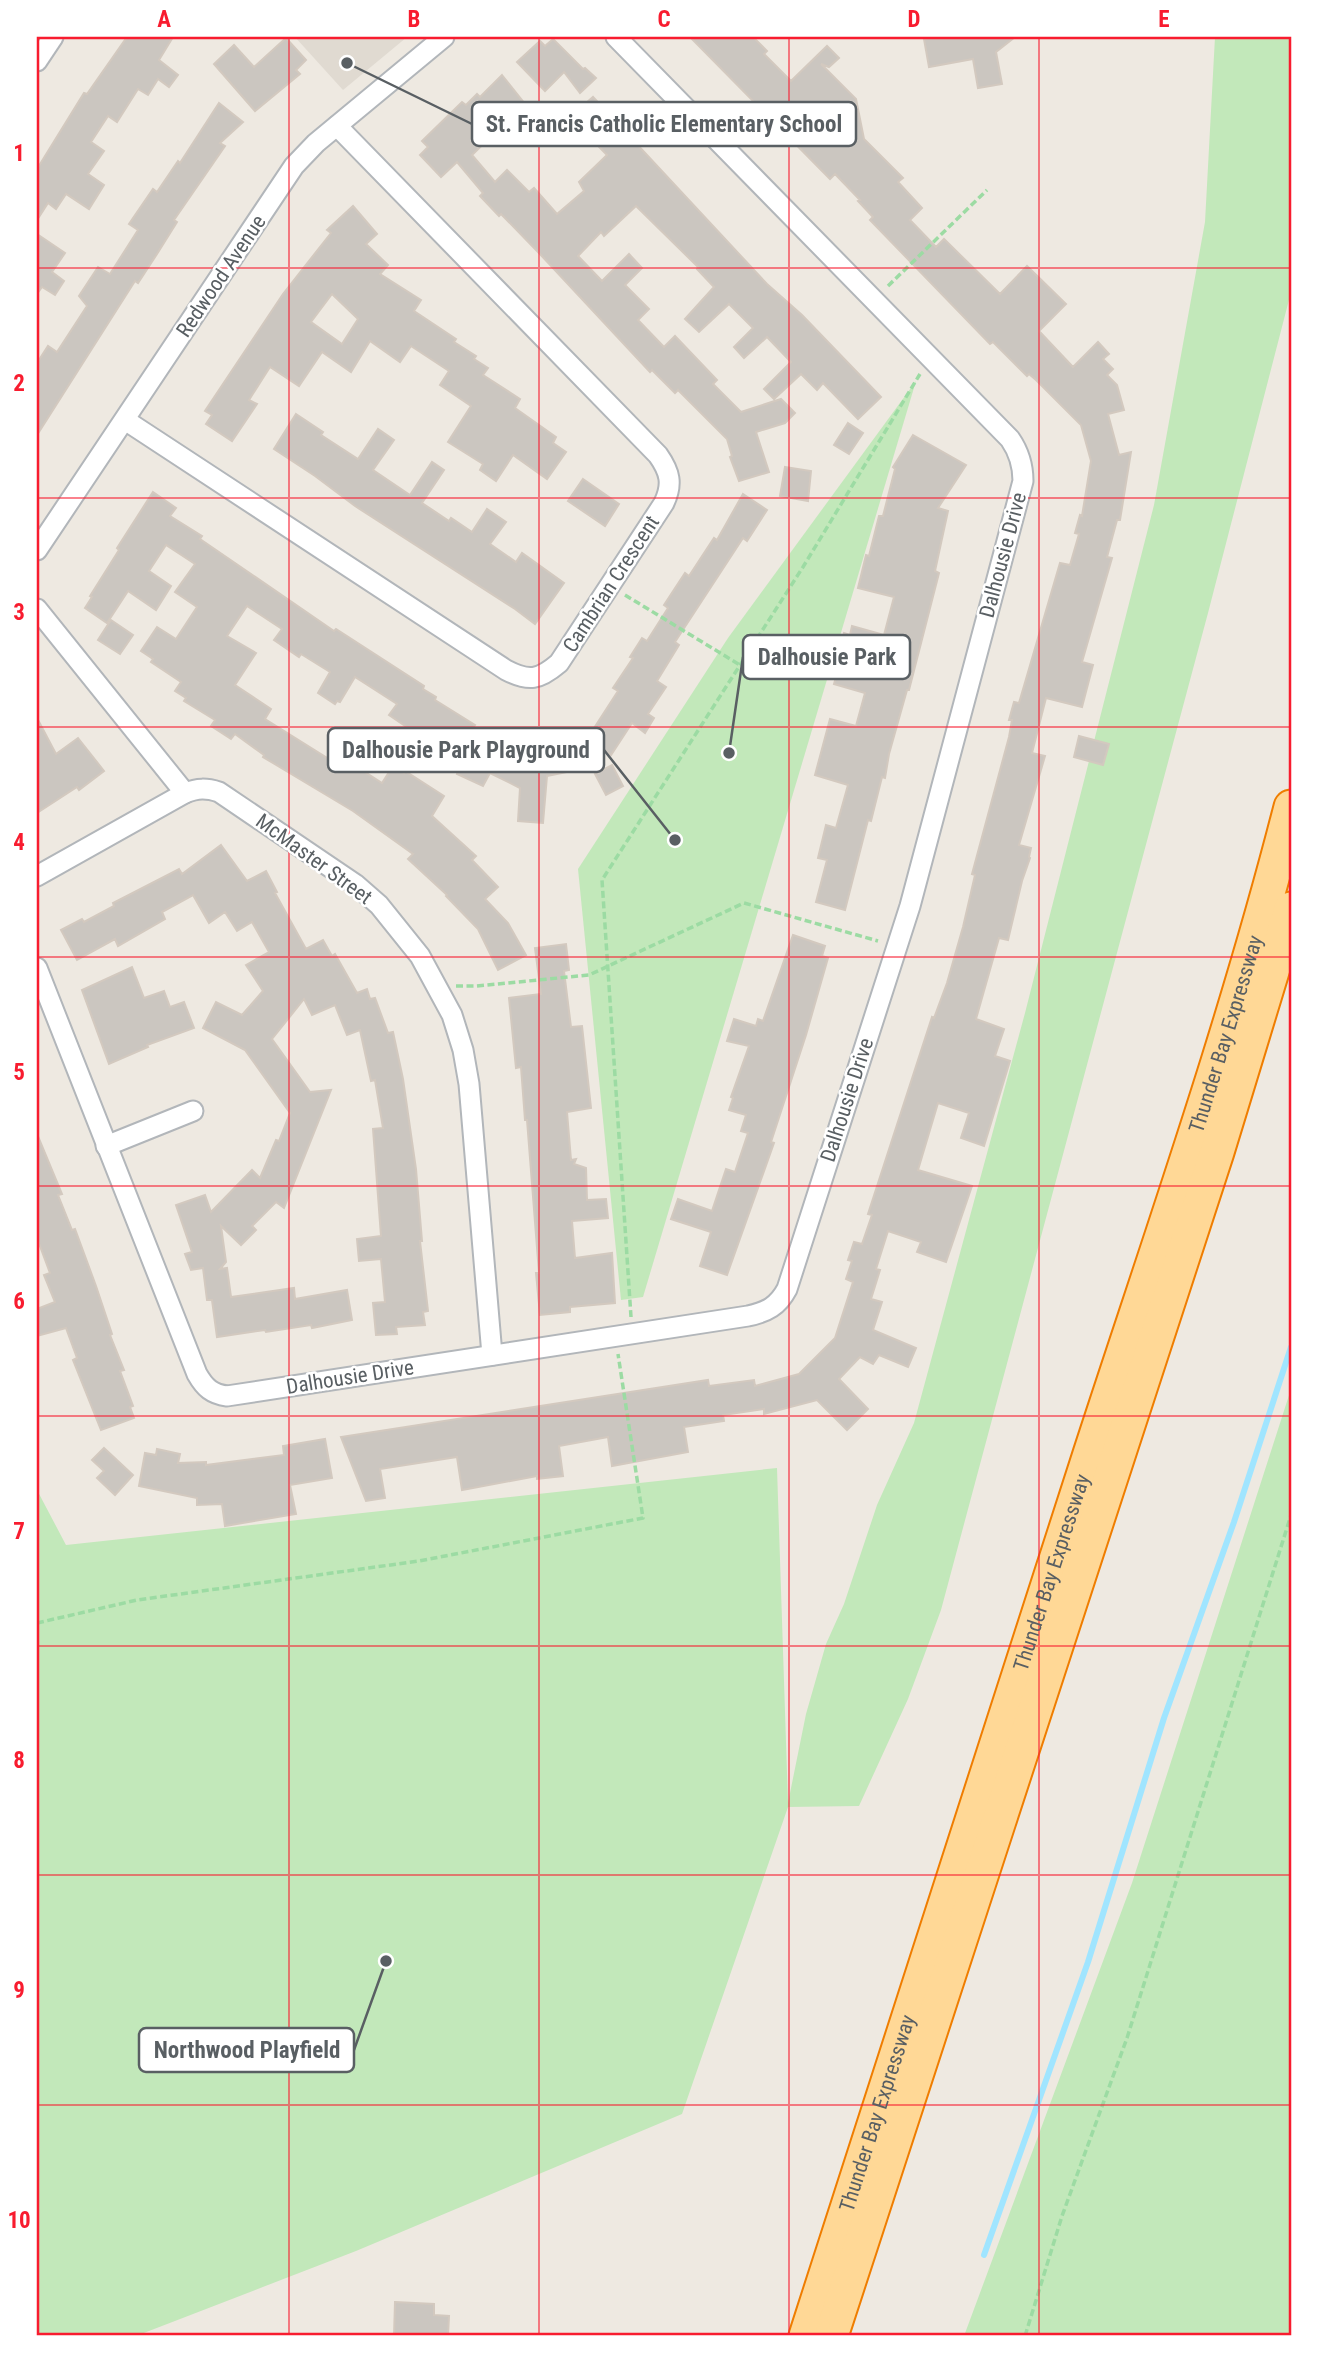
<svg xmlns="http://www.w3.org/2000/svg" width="1328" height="2373" viewBox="0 0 1328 2373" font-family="'Roboto Condensed',sans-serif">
<rect width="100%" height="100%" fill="#eee9e1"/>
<!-- education -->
<path fill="#e0dad1" d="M295,37H407L343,90Z"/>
<!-- green -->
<g fill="#c2e8ba">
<path d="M1215,37H1291V292L1208,613L941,1610L908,1699L859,1806L788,1807L682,2114L356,2251L136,2336H37V1490L66,1545L777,1468L788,1803L806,1714L826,1644L844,1604L877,1505L914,1423L1025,1013L1154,505L1205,222Z"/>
<path d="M916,381L643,1297L621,1300L578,869L728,638Z"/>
<path d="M1291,1389V2336H964L1132,1883Z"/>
</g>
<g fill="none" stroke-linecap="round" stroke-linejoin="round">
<!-- stream -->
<path stroke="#a0e5ff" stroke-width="6" d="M984,2255L1088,1962L1164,1718L1234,1522L1291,1347"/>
</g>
<!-- building -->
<g fill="#cbc6c0" stroke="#d3c9bf" stroke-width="2" fill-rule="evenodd">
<path d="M127,37H173L159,60L178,75L169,87L158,79L148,95L138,89L117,122L108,116L91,142L104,151L88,174L104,185L89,209L66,194L56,209L48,203L37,220V169L84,93L87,94Z"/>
<path d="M690,37H753L767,51L764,54L791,81L827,46L839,58L829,67L821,64L856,99L864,139L903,178L898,182L922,208L910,220L936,247L944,239L1000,294L1027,266L1066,304L1039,331L1073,367L1098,342L1109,354L1103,359L1113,369L1107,375L1117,385L1124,410L1108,414L1119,455L1131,452L1120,520H1117L1107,557L1112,558L1082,662L1093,665L1082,707L1046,698L1032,753L1045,756L1019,845L1031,848L1029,857L1030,858L1022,881L1008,940L999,938L976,1019L1004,1029L995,1056L1010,1061L984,1146L961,1138L969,1113L938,1103L918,1170L972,1186L946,1262L917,1252L921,1242L888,1231L876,1269L880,1270L871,1299L882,1302L873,1330L916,1348L908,1367L879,1355L873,1364L860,1357L839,1379L868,1409L847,1430L817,1400L764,1414V1409L723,1415L724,1421L684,1427L688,1452L612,1466L608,1437L559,1446L563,1476L537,1479V1476L462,1490L457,1457L380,1469L385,1498L366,1501L341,1437L708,1380L709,1386L754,1380L755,1386L799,1374L835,1338L853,1282L846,1279L852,1261L848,1260L854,1242L862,1244L872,1215L868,1214L932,1017L934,1018L947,983L963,927L975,875L972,874L1009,737L1012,720H1009L1014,702L1019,703L1060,563L1070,565L1079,534L1075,533L1080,515L1082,516L1091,461L1081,425L1036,380L1029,374L1027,376L993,342L990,344L870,220L873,217L858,201L860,200L835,174L830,179Z"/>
<path d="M935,37H1015L996,52L1002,84L978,88L973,59L929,67L924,39Z"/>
<path d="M286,38L306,60L296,70L300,74L255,111L214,64L234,45L254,67Z"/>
<path d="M553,39L583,69L585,68L596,78L580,93L564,72L545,91L517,62L540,41L545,46Z"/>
<path d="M502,75L525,104L472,155L495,182L507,170L529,192L534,188L557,214L584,191L579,182L607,155L570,117L593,97L767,284L802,315L881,397L858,419L823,383L817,390L801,374L774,399L764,389L791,362L767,337L744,358L734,347L753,328L729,304L699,332L685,319L714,287L697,269L698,267L636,206L604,236L601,232L578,256L602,281L629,254L642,268L625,285L649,309L638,320L664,347L675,336L717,380L713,384L741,412L781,399L795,413L785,423L756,432L769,472L739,481L730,457L732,456L727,439L678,390L675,393L652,370L650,372L538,252L501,214L499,216L480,196L483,193L457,162L441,177L420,155L428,147L422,141L462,102L466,105L477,94L480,97Z"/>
<path d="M219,103L243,122L220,143L225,146L174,220L177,222L157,254L138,283L135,281L37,435V363L48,346L57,352L87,306L79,296L98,267L110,274L138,230L129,224L153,189L157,192L178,161L180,163Z"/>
<path d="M353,206L377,234L366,244L388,265L380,274L421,300L414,311L456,339L454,342L476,356L474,359L488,368L483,375L520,399L515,408L556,437L553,443L566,452L547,479L513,455L496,481L480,470L483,464L448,442L471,406L440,385L449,371L411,346L400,362L370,341L351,372L322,352L299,386L270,367L249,400L257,404L232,441L206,424L212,415L205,411L283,294L331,233L327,230ZM332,294L358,319L342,344L311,322Z"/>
<path d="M37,234L65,253L52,272L64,281L55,295L42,287L37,294Z"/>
<path d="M296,414L323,432L321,435L358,459L378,429L394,440L373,470L410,495L432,462L444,470L422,503L449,521L451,518L472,532L487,509L506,522L490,544L516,562L522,553L564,583L535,624L515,609L355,506L315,476L274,449Z"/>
<path d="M848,423L863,433L849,454L834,445Z"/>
<path d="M913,435L966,465L938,508L948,511L935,571L939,573L909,690H907L889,754L885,778L882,777L871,821L868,820L845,910L816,902L827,860L818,858L826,825L836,828L848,785L815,775L830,719L856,726L865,693L834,684L843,651L840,650L844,633L850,635L852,626L884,635L894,597L858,588L866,555L869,556L879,516H883L895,469L893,467Z"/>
<path d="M785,467L811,471L808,501L780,496Z"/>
<path d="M583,479L619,504L605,526L568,501Z"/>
<path d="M153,492L176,508L170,516L202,536L200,539L334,631L336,629L424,686L423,689L436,697L435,700L475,725L472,729L514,750L572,742L577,770L547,776L543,823L518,821L520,788L490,773L483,786L457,774L461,764L389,715L397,704L355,677L340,702L337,701L335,704L318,693L330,672L301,654L299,657L274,640L282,629L247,606L227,636L256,653L235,685L271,709L265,719L340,766L345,759L382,783L393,766L404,773L405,771L444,796L432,816L476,856L472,860L498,887L485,899L508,923L526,955L498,970L478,929L446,896L447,895L408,859L413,854L353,811L263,757L264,755L235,734L231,739L211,726L215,720L184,701L186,698L175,691L181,682L151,662L153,659L141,651L157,627L176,639L197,607L175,592L195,564L166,545L149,571L171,586L156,610L128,591L107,623L85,608L92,597L90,596L119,550L117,548Z"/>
<path d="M743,494L767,510L747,541L743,538L675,642L679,645L657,681L666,687L648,714L654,718L645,733L632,723L611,755L587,739L618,691L613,688L633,658L630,657L642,638L647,641L668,608L664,605L685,573L689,576L714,538L717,540Z"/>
<path d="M111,620L133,635L120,654L98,640Z"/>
<path d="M37,718L56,754L78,738L104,771L79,790L77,787L37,813Z"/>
<path d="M1079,736L1109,744L1103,765L1074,757Z"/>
<path d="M612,765L623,786L606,795L595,774Z"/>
<path d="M221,845L247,881L266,871L277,892L275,893L306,949L323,940L332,956L335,954L357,993L367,989L370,999L375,998L388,1033L393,1032L403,1079L416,1169L422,1241H420L428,1311L423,1312L425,1325L396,1327L397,1334L376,1335L373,1303L385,1302L381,1259L359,1261L357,1239L381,1236L373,1129L383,1128L375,1080L371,1081L360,1030L347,1035L335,1005L312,1015L304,999L272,1039L310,1092L331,1090L284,1208L276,1202L252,1226L256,1230L241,1245L221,1226L226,1262L220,1269L227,1268L231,1297L294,1288L295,1299L347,1290L352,1320L312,1328L311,1325L266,1332L265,1330L217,1337L212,1300H207L203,1268L191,1270L185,1254L192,1252L176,1205L205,1195L211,1212L252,1170L260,1178L276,1140L279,1141L290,1113L245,1050L203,1028L216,1002L242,1015L263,991L246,965L269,952L252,922L237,931L225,912L209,923L193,895L162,912L165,919L118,946L115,939L77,960L61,930L82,919L84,922L114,906L113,903L179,869L182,874Z"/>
<path d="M793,935L825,946L822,956L828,958L806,1035L771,1142L774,1143L727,1275L700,1266L711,1232L671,1219L678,1199L712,1211L726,1169L735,1172L748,1133L741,1131L746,1115L729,1110L733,1098L731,1097L749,1046L727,1041L734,1019L756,1026L758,1019L763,1021Z"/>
<path d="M566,944L569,970L564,971L571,1027L582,1026L591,1108L567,1112L571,1160L576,1159L574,1164L586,1168L587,1200L606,1199L608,1218L572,1221L575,1258L612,1253L615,1303L570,1307V1312L540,1315L536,1273H539L527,1120H525L521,1067L516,1068L509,998L541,994L535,948Z"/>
<path d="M132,967L144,998L164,991L170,1007L184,1002L194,1028L147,1045L148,1047L109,1064L82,990Z"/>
<path d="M37,1134L62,1194L58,1195L72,1230L75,1229L96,1286L112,1334L110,1335L124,1370L120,1371L133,1406L130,1407L134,1418L101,1430L73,1360L77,1358L66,1328L37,1336V1309L55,1302L44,1275L50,1273L37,1238Z"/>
<path d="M325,1439L332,1478L290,1485L296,1514L225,1526L222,1504L197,1505V1498L139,1486L145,1453L156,1455L157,1449L180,1454L178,1463L206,1462V1465L284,1455L283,1446Z"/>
<path d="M104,1448L133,1475L115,1495L97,1478L104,1471L92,1460Z"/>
<path d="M395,2302L434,2304V2315L449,2316L448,2336H394Z"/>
</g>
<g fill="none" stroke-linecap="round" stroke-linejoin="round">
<!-- minor casing -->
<g stroke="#b2b6ba" stroke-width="23">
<g id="minor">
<path d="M37,61L53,37"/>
<path d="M125,420L506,670C529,682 539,680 559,663L664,503C673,484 670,472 658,455L337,126"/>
<path d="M37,550L294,166L316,143L444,37"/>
<path d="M37,609L185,793"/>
<path d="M37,876L185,793C198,788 206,788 219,792L355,884L379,905L420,956L452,1015L463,1050L469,1084L492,1355"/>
<path d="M37,968L197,1374C205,1388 212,1394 227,1396L748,1316C767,1312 778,1306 787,1289L910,906L1023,481C1023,465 1019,452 1010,439L616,37"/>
<path d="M106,1146L193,1111"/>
</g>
</g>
<!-- trunk casing -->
<g stroke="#ef7d00" stroke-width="37">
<g id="trunk">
<path id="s1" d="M806,2336C900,2042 995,1748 1090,1454C1160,1239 1235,1026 1291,807"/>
<path d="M831,2336L1217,1152L1291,909"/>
</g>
</g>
<!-- path -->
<g stroke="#9cdba3" stroke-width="3.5" stroke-dasharray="7 3.5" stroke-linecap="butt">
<path d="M888,286L987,190"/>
<path d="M625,595L740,665"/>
<path d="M456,986H477L589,975L744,903L878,941"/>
<path d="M631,1317L602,880L803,567L920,374"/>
<path d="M37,1623L137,1600L419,1561L643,1518L618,1354"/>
<path d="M1025,2336L1062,2216L1127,2038L1291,1515"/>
</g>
<!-- minor -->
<use href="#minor" stroke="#fff" stroke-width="19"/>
<!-- trunk -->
<use href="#trunk" stroke="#ffd896" stroke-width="33"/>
</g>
<!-- grid -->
<path fill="none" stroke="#f81c2f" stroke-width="2" stroke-opacity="0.55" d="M289,37V2336M539,37V2336M789,37V2336M1039,37V2336M37,268H1291M37,498H1291M37,727H1291M37,957H1291M37,1186H1291M37,1416H1291M37,1646H1291M37,1875H1291M37,2105H1291"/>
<g text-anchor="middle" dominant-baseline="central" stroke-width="5" stroke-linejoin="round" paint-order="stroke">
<!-- street labels -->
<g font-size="21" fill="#595f63" stroke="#fff">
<text transform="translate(221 276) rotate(-56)">Redwood Avenue</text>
<text transform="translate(1003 555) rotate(-75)">Dalhousie Drive</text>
<text transform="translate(611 584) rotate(-57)">Cambrian Crescent</text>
<text transform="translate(314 859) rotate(36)">McMaster Street</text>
<text stroke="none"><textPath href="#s1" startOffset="1368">Thunder Bay Expressway</textPath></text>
<text transform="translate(847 1100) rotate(-72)">Dalhousie Drive</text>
<text transform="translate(350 1377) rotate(-9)">Dalhousie Drive</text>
<text stroke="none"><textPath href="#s1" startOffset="802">Thunder Bay Expressway</textPath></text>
<text stroke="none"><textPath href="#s1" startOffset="234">Thunder Bay Expressway</textPath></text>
</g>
</g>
<!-- callouts -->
<path fill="none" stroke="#595f63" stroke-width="2.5" d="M347 63L472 124M729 753L743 657M675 840L604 750M386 1961L354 2050"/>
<g fill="#595f63" stroke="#fff" stroke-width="2.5">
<circle cx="347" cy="63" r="7"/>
<circle cx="729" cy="753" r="7"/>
<circle cx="675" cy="840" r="7"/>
<circle cx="386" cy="1961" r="7"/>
</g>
<g fill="#fff" stroke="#595f63" stroke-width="2.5">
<rect x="472" y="102" width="384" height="44" rx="7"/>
<rect x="743" y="635" width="167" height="44" rx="7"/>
<rect x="328" y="728" width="276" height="44" rx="7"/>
<rect x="139" y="2028" width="215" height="44" rx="7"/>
</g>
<g font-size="23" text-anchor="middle" font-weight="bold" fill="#595f63">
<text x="664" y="132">St. Francis Catholic Elementary School</text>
<text x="827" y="665">Dalhousie Park</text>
<text x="466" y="758">Dalhousie Park Playground</text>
<text x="247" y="2058">Northwood Playfield</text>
</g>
<!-- border -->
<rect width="1328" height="2373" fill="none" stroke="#ffffff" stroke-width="77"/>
<rect x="38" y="38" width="1252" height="2296" fill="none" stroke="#f81c2f" stroke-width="2.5"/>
<g font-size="23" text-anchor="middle" font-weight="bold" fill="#f81c2f">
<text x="164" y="27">A</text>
<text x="414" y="27">B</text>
<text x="664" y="27">C</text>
<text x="914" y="27">D</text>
<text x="1164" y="27">E</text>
<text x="19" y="161">1</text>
<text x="19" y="391">2</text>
<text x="19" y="620">3</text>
<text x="19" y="850">4</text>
<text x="19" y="1080">5</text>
<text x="19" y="1309">6</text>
<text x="19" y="1539">7</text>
<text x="19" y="1768">8</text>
<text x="19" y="1998">9</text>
<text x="19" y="2228">10</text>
</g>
</svg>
